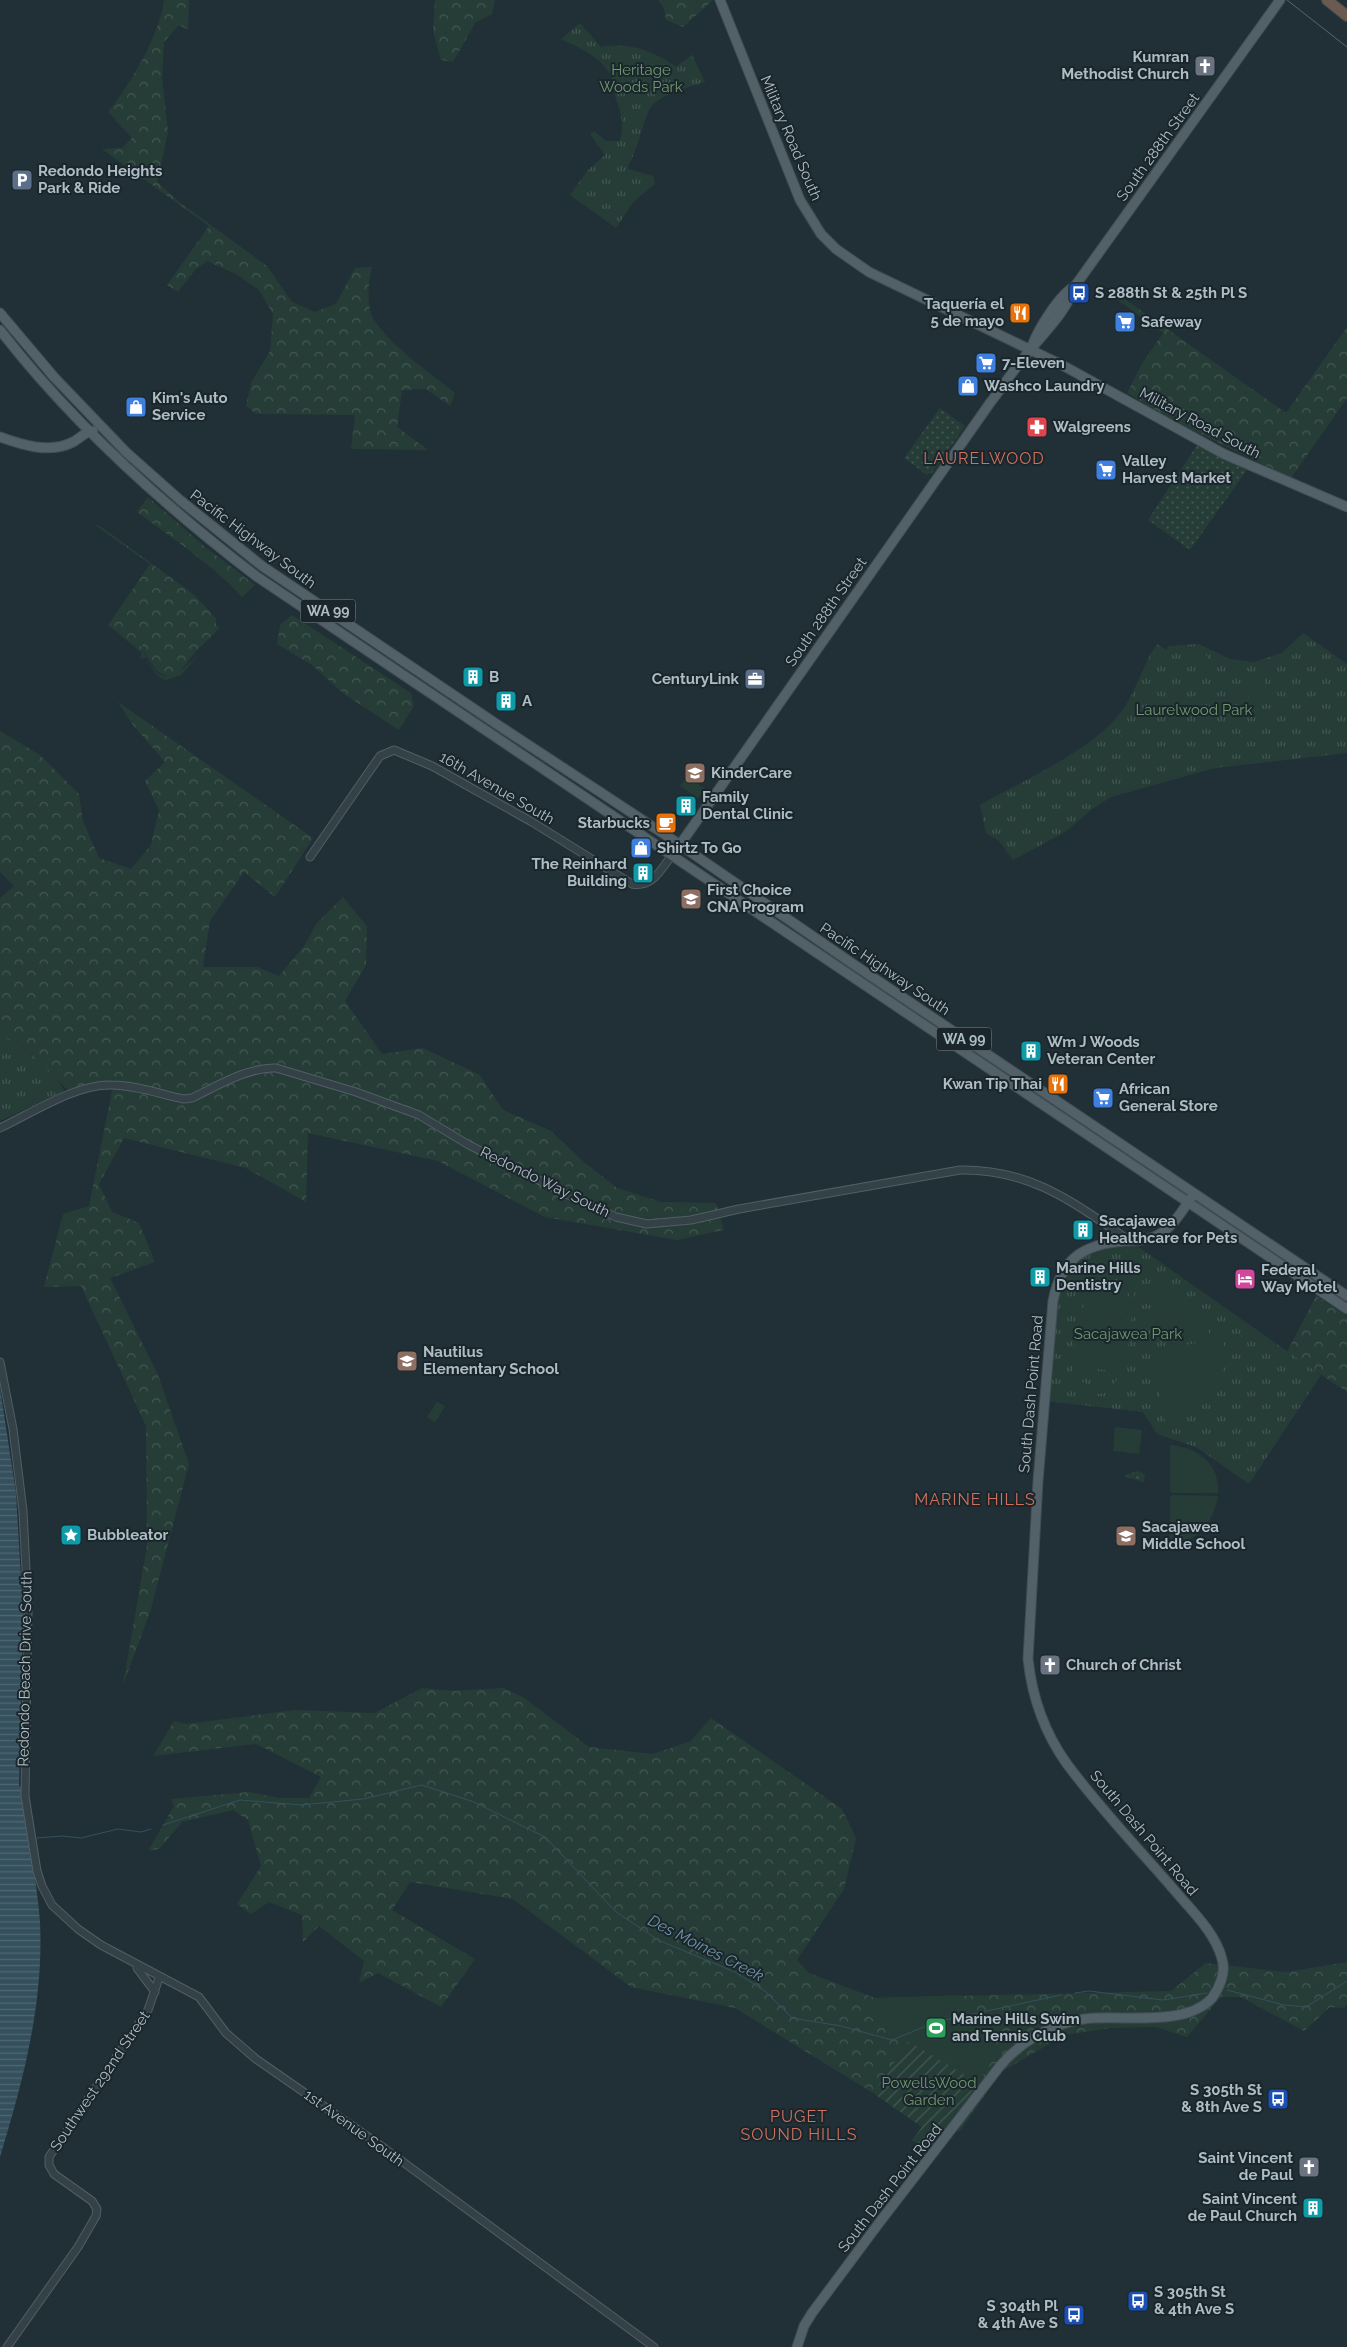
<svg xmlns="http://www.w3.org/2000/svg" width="1347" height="2347" viewBox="0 0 1347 2347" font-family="Raleway,sans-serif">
<defs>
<pattern id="grass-dots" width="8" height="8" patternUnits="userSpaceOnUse" patternTransform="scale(1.25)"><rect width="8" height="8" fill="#263d37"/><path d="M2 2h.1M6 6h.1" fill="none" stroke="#435752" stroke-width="1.8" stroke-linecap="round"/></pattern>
<pattern id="forest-crowns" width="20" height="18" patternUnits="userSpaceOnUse" patternTransform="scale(1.25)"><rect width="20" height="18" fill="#263d37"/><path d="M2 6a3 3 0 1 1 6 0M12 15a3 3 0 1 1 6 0" fill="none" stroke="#435752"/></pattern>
<pattern id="park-tufts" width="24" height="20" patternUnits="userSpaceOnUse" patternTransform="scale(1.25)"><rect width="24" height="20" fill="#263d37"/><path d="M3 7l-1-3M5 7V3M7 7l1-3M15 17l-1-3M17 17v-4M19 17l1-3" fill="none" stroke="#435752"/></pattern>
<pattern id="garden-furrows" width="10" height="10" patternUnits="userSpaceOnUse" patternTransform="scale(1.25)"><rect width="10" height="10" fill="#263d37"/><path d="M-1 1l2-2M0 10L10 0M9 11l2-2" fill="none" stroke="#435752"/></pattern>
<pattern id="water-rules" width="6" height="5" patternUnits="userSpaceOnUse" patternTransform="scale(1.25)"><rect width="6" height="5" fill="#35505d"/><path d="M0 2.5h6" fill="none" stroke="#506773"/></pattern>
</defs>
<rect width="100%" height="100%" fill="#213036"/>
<!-- grass -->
<g fill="url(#grass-dots)">
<path d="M940,408L965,426L933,472L927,475L904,458Z"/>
<path d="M1197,445L1247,470L1190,550L1148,520Z"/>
<path d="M1138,1471L1145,1475L1144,1482L1123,1476Z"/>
</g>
<!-- forest -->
<g fill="url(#forest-crowns)">
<path d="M164,0H189L188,30L179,25L164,42L162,78L168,132L157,182L178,201L267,266L292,302L315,312L336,304L355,268L372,267C368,280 366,308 374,320C394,349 428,371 455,393L450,406L426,389L402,390L397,427L428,450L351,449L355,415L256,414L246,406L251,383L270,351L273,314L259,290L236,274L207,261L195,270L178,292L167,285L209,226L102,149L122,148L132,138L108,112C131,83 159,37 164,0Z"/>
<path d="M435,0H495L492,14L475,23L453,62L441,60L433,31Z"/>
<path d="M658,0H711L712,1L683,27L666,20L664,8Z"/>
<path d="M1116,293L1286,413L1347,327V398L1291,478L1176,422L1127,393L1143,362L1163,333L1115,298Z"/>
<path d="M148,497L204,546L255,585L242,597C212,564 173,539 137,512Z"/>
<path d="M95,525L100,526L192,593L216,618V626L220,627C213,635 203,645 196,651C187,661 177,683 160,673C154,670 146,654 141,647L144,641L141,645L130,643L140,645C144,653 152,669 159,674C178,686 209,641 221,628L181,675L166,680L159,677L153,670L146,657L142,659L140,657L142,653L108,625L150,564Z"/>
<path d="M292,615L411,693L414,706L399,730L344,694L312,665L277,644L280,625Z"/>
<path d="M118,702L313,838L275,897L244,872L210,921L203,967H257L279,976L304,946L317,923L343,897L367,926L366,965L345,1001L382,1054L423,1048L480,1075L503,1110L551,1131L584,1162L617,1188L661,1202L716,1203L724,1230L677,1240L545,1217L438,1161L308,1133L306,1202L246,1168L124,1138L99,1184L112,1212L139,1223L155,1262L110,1278L158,1375L189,1464L150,1612L123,1685L147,1546L146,1426L81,1286L44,1287L63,1214L89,1206L114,1081L72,1094L26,1050L0,1035V898L14,886L0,872V731L40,755L79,794L83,821L99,858L131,869L151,845L159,810L145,781L165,762L133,725Z"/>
<path d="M1316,1296L1347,1316V1392L1287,1352Z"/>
<path d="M422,1688L452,1691L503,1688L523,1697L589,1747L653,1754L691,1741L711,1718L842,1809L856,1838L844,1889L797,1960L809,1973L875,1998L1171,1991L1206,1963L1286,1972L1347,1962V2004L1344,2008L1330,2007L1304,2031L1241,1997H1221L1187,2037L1156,2027L1110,2028L1065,2035L1001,2072L960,2131L944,2129L934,2124L922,2127L873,2093L735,2008L631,1987L513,1899L410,1882L392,1910L475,1959L441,2007L378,1973L359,1983L364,1961L319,1926L303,1942L302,1915L269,1902L251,1914L237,1904L261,1866L248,1820L233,1810L182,1822L159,1849L148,1851L174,1806L171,1799L249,1792L279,1798H309L321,1777L256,1744L153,1756L174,1721L186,1724L295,1710L375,1713Z"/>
</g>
<!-- park -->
<g fill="url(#park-tufts)">
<path d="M580,23L601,47C628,42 654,51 676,67L692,55L705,82C687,88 663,93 651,107C645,114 637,152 628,166L629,169L653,176L655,184L634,201L616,228L570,195L588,170L605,155L590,134L594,131L606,141H620C624,123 622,116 616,99C614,92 614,82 611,76C603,58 578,47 561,39Z"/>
<path d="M1303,633L1347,664V753L1215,768L1111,797L1092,809L1065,832L1013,860L999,841L986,833L980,805C1024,780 1096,749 1124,708C1138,687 1143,664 1157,644L1166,650L1169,646L1199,644L1230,659L1254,662L1282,653Z"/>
<path d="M687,776L705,789L698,798L680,786Z"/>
<path d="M0,1035C21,1045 54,1070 64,1091L0,1121Z"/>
<path d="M1130,1241L1321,1375L1249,1484L1196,1447L1157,1434L1143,1412L1045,1401L1054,1292L1078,1253Z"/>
<path d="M437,1402L445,1406L435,1422L427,1417Z"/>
</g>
<!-- garden -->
<path fill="url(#garden-furrows)" d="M909,2041L978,2083L927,2151L912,2140L922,2127L873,2093Z"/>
<!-- pitch -->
<g fill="#263d37" fill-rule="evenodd">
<path d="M1205,652L1213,673L1201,677L1196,655Z"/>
<path d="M1260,675L1265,679V689L1260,696L1250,697L1245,694L1242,679Z"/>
<path d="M1104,1265C1122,1265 1134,1277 1134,1295L1125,1378L1112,1392L1097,1394L1088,1392L1077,1382L1072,1369L1078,1290L1085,1274L1095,1267ZM1108,1269L1124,1278L1130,1291L1122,1372L1113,1385L1106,1389H1094L1080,1380L1076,1368L1083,1291L1091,1275Z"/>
<path d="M1163,1284L1170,1286C1190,1304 1206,1311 1210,1339L1158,1340L1152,1337V1285Z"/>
<path d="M1085,1287L1128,1291L1121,1371L1078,1368Z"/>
<path d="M1221,1339L1228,1355C1218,1395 1203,1409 1165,1422L1153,1354L1155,1350Z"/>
<path d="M1115,1427L1142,1430L1139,1454L1113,1451Z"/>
<path d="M1170,1445C1198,1447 1220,1464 1218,1493H1172L1170,1491Z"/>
<path d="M1172,1495L1218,1496C1213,1522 1199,1543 1170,1543V1497Z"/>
<path d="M962,1995L999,2050L978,2083L865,2014L874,1998Z"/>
</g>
<!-- water -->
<path fill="url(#water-rules)" d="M0,1388L16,1493L23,1612L19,1786L21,1787C26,1832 37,1877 40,1922C44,2003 23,2081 0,2157Z"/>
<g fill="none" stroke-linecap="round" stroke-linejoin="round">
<!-- stream -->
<g stroke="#35505d" stroke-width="1">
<path d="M163,1825L240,1800L301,1805L363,1799L422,1785L474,1802L545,1837L615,1911L658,1940L735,1972L765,1991L792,2018L841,2026L892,2040L936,2022L1061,1995"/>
<path d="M37,1838L62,1836L81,1838L118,1829L141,1832L151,1829"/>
<path d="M1227,1990L1284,2005L1306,2007L1347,1981"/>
<path d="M1075,1993L1089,1991L1163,2000L1207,1993"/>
</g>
<!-- minor casing -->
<g stroke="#515f64" stroke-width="9">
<g id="minor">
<path d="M310,857L380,756L394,750L432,766L532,822L632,884C653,888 661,869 672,855"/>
<path d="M0,1128C32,1113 76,1084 111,1085C135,1085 160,1094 184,1099L192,1098C217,1086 248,1067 276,1068L356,1092L419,1115L469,1145L568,1195L616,1217L647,1224L691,1220L739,1209L960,1170C1032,1169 1074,1203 1130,1241"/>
<path d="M0,1362L13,1429L23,1511L28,1609L25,1796L37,1871L42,1886L52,1905L78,1929L101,1945L199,1997L226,2033L256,2059L384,2148L654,2347"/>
<path d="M137,1968L155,1992"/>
<path d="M7,2347L78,2247L96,2216L97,2209L92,2201L54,2174L49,2165V2157L148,2010L159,1978"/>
</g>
</g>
<!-- major casing -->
<g stroke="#404d53" stroke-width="11">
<g id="major">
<path d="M720,0L800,200L821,234L836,249L869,272L1062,365L1224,454L1347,507"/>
<path d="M0,313L54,377L126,452L180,500L262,566L501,727L670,838L856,966L1347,1296"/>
<path d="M0,330C73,424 162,504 256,576L1347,1309"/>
<path d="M1032,346C1038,329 1059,295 1075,286"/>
<path d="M0,437C22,445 50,454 73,442C79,439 86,431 93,431"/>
<path d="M677,849L990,403C1001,389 1011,373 1023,359C1041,335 1065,315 1075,286L1280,0"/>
<path d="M797,2347L804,2326L812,2313L879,2223L1000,2066C1021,2041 1051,2024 1084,2019C1120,2014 1185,2028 1212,1998C1220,1987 1226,1972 1222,1959C1215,1931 1188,1907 1170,1885C1135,1845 1098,1806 1067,1764C1044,1732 1032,1697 1028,1659L1038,1481L1053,1301C1061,1259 1083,1244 1125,1241C1137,1240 1148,1241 1158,1235C1173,1227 1182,1211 1191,1198"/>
</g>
</g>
<!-- highway casing -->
<g stroke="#3e4c51" stroke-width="12">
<path id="highway" d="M1327,0L1347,16"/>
</g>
<!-- minor -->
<use href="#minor" stroke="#344147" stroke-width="7"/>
<!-- major -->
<use href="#major" stroke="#526067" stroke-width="9"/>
<!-- highway -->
<use href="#highway" stroke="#6c5a51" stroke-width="10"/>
<!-- tram -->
<path stroke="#56666e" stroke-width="1" d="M1287,0L1347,47"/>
</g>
<!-- icons -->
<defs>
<g id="church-square" transform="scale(1.125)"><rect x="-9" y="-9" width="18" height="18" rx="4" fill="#6b7280" stroke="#1a262b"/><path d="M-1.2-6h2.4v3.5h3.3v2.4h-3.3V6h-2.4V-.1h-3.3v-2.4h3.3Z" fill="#fff"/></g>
<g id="parking-square" transform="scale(1.125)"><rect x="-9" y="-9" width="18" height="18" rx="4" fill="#5c6f8a" stroke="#1a262b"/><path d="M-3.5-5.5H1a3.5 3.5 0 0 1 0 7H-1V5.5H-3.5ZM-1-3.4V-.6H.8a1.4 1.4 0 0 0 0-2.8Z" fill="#fff"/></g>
<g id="bus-square" transform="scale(1.125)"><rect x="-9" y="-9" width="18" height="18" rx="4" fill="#1a4fb4" stroke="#1a262b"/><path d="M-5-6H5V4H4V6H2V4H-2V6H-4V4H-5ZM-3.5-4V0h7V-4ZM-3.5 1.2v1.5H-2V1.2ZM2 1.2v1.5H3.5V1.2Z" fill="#fff"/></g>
<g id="restaurant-square" transform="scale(1.125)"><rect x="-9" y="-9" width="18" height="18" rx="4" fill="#e8710a" stroke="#1a262b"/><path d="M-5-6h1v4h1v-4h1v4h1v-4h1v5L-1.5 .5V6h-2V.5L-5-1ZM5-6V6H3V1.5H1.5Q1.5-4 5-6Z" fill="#fff"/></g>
<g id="supermarket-square" transform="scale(1.125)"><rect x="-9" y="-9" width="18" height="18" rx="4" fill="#3f7fe0" stroke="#1a262b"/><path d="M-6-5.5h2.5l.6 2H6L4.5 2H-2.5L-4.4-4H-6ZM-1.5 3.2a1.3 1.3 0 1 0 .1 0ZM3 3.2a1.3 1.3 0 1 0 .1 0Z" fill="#fff"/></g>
<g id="shop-square" transform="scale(1.125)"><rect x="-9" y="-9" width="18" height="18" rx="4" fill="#3f7fe0" stroke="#1a262b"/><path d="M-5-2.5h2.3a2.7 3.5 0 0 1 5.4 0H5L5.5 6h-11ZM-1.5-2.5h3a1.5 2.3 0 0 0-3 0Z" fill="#fff"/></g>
<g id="pharmacy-square" transform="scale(1.125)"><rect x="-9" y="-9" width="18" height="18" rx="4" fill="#e0444e" stroke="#1a262b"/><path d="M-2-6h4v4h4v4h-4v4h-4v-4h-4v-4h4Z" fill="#fff"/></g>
<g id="building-square" transform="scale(1.125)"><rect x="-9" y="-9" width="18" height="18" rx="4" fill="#0f9aa8" stroke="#1a262b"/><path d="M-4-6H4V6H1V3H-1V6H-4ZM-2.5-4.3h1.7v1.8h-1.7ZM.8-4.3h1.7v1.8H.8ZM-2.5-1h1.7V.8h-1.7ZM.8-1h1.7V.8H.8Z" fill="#fff"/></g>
<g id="office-square" transform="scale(1.125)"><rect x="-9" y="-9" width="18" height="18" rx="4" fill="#5c6f8a" stroke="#1a262b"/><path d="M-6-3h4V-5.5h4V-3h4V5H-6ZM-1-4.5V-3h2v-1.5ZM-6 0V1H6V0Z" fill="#fff"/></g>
<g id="school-square" transform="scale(1.125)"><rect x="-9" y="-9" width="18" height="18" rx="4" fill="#8d6e63" stroke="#1a262b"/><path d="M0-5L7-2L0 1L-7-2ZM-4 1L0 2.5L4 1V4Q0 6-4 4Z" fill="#fff"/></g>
<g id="cafe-square" transform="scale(1.125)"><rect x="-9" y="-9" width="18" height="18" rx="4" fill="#e8710a" stroke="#1a262b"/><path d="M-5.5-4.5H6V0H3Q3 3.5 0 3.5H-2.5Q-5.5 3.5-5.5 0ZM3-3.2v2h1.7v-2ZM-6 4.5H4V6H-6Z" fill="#fff"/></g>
<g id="hotel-square" transform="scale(1.125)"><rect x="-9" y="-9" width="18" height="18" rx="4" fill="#d1479c" stroke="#1a262b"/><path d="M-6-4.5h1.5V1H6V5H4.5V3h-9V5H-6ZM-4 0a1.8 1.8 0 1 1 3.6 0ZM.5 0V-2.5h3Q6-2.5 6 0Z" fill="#fff"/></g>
<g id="sight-square" transform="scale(1.125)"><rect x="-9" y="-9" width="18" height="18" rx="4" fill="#0f9aa8" stroke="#1a262b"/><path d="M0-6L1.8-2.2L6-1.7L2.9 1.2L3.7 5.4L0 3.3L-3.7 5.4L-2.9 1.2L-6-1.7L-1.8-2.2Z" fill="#fff"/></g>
<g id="stadium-square" transform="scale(1.125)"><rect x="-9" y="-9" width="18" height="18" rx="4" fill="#2e9e5b" stroke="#1a262b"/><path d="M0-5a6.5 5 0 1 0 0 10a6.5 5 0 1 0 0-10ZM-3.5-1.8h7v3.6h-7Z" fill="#fff"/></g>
</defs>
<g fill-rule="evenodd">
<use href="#church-square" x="1205" y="66"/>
<use href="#parking-square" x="22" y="180"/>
<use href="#bus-square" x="1079" y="293"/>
<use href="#restaurant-square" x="1020" y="313"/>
<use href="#supermarket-square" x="1125" y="322"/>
<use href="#supermarket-square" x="986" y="363"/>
<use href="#shop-square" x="968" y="386"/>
<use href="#shop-square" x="136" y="407"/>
<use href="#pharmacy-square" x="1037" y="427"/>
<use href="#supermarket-square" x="1106" y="470"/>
<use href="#building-square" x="473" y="677"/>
<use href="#office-square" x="755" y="679"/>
<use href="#building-square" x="506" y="701"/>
<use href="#school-square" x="695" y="773"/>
<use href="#building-square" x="686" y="806"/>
<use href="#cafe-square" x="666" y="823"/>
<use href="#shop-square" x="641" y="848"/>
<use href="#building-square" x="643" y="873"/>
<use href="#school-square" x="691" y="899"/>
<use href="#building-square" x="1031" y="1051"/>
<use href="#restaurant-square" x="1058" y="1084"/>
<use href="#supermarket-square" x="1103" y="1098"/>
<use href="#building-square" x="1083" y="1230"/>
<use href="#building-square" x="1040" y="1277"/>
<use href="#hotel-square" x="1245" y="1279"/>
<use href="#school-square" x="407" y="1361"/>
<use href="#sight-square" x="71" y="1535"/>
<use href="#school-square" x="1126" y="1536"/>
<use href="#church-square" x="1050" y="1665"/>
<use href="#stadium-square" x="936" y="2028"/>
<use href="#bus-square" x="1278" y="2099"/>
<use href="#church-square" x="1309" y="2167"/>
<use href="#building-square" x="1313" y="2208"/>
<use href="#bus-square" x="1138" y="2301"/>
<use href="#bus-square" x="1074" y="2315"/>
</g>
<g text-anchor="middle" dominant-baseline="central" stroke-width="4" stroke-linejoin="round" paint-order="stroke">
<!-- shield labels -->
<g fill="#1a262b" stroke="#828f95" stroke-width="1">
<rect x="300.5" y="599.5" width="55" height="23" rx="4"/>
<rect x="936.5" y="1027.5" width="55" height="23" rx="4"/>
</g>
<g font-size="14" font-weight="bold" fill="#aebcc3">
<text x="328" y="611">WA 99</text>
<text x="964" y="1039">WA 99</text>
</g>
<!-- poi labels -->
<g font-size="15" font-weight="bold" fill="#aebcc3" stroke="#1a262b" text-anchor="start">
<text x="1189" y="57" text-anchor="end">Kumran<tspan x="1189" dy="17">Methodist Church</tspan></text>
<text x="38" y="171">Redondo Heights<tspan x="38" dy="17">Park &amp; Ride</tspan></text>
<text x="1095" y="293">S 288th St &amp; 25th Pl S</text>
<text x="1004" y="304" text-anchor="end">Taquería el<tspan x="1004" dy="17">5 de mayo</tspan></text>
<text x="1141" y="322">Safeway</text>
<text x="1002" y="363">7-Eleven</text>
<text x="984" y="386">Washco Laundry</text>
<text x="152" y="398">Kim's Auto<tspan x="152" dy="17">Service</tspan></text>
<text x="1053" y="427">Walgreens</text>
<text x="1122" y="461">Valley<tspan x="1122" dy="17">Harvest Market</tspan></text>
<text x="489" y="677">B</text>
<text x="739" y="679" text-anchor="end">CenturyLink</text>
<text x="522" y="701">A</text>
<text x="711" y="773">KinderCare</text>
<text x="702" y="797">Family<tspan x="702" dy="17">Dental Clinic</tspan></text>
<text x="650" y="823" text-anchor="end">Starbucks</text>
<text x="657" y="848">Shirtz To Go</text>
<text x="627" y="864" text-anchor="end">The Reinhard<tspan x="627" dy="17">Building</tspan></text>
<text x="707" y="890">First Choice<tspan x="707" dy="17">CNA Program</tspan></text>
<text x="1047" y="1042">Wm J Woods<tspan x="1047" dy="17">Veteran Center</tspan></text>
<text x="1042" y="1084" text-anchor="end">Kwan Tip Thai</text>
<text x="1119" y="1089">African<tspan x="1119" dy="17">General Store</tspan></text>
<text x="1099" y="1221">Sacajawea<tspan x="1099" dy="17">Healthcare for Pets</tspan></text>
<text x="1056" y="1268">Marine Hills<tspan x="1056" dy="17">Dentistry</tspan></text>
<text x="1261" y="1270">Federal<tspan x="1261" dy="17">Way Motel</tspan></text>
<text x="423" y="1352">Nautilus<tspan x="423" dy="17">Elementary School</tspan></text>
<text x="1142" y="1527">Sacajawea<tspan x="1142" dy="17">Middle School</tspan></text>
<text x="87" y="1535">Bubbleator</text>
<text x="1066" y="1665">Church of Christ</text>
<text x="952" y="2019">Marine Hills Swim<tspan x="952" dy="17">and Tennis Club</tspan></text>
<text x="1262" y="2090" text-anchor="end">S 305th St<tspan x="1262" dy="17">&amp; 8th Ave S</tspan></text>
<text x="1293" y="2158" text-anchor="end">Saint Vincent<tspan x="1293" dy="17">de Paul</tspan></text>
<text x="1297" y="2199" text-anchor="end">Saint Vincent<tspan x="1297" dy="17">de Paul Church</tspan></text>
<text x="1154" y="2292">S 305th St<tspan x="1154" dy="17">&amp; 4th Ave S</tspan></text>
<text x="1058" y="2306" text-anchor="end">S 304th Pl<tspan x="1058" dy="17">&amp; 4th Ave S</tspan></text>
</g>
<!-- park labels -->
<g font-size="15" fill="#70986f" stroke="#1a262b">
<text x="641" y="70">Heritage<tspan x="641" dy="17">Woods Park</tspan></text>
<text x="1194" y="710">Laurelwood Park</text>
<text x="1128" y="1334">Sacajawea Park</text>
<text x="929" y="2083">PowellsWood<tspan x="929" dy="17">Garden</tspan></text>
</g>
<!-- street labels -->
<g font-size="15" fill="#aebcc3" stroke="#1a262b">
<text transform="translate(791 138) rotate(67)">Military Road South</text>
<text transform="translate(1158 147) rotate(-54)">South 288th Street</text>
<text transform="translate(1200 423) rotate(28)">Military Road South</text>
<text transform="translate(253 539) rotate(37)">Pacific Highway South</text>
<text transform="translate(826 612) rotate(-55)">South 288th Street</text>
<text transform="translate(497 788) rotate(30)">16th Avenue South</text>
<text transform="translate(885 969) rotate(34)">Pacific Highway South</text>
<text transform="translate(545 1182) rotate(26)">Redondo Way South</text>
<text transform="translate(1031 1394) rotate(-85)">South Dash Point Road</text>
<text transform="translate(25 1669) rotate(-89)">Redondo Beach Drive South</text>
<text transform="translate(1144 1833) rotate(50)">South Dash Point Road</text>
<text transform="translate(100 2081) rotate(-56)">Southwest 292nd Street</text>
<text transform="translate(354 2128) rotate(36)">1st Avenue South</text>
<text transform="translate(890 2188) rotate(-52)">South Dash Point Road</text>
</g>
<!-- neighbourhood labels -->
<g font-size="16" letter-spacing="1" fill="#ce715e" stroke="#1a262b">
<text x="984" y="458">LAURELWOOD</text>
<text x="975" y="1499">MARINE HILLS</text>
<text x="799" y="2116">PUGET<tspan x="799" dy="18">SOUND HILLS</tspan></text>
</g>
<!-- water labels -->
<g font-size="16" font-style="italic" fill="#7096a7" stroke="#1a262b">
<text transform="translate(706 1948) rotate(27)">Des Moines Creek</text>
</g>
</g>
</svg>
